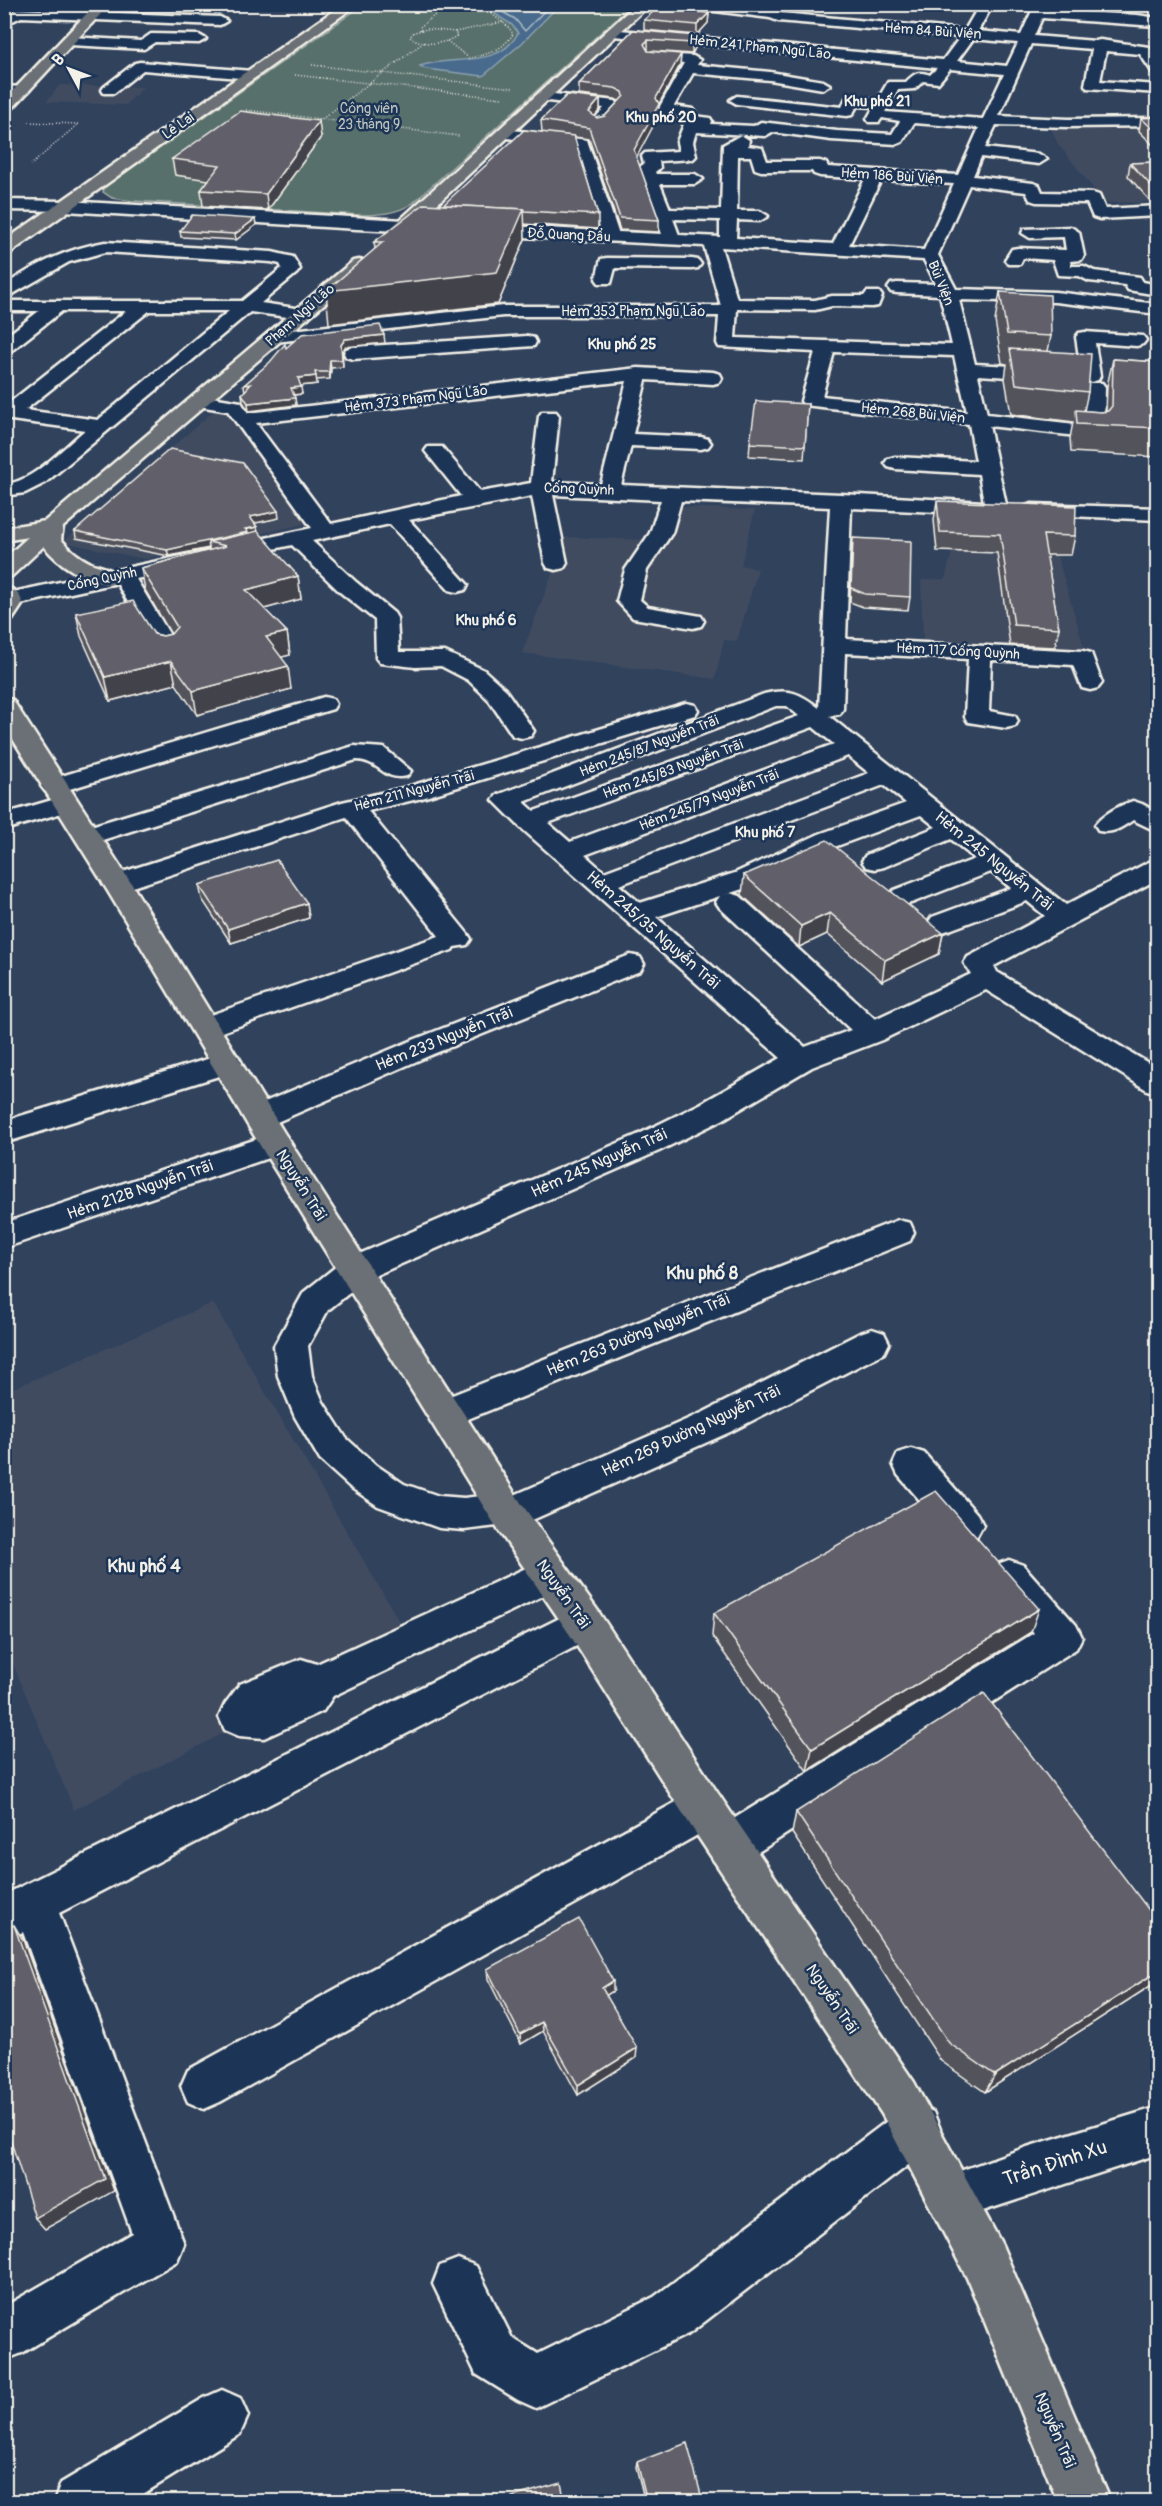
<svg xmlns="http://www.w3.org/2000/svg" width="1162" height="2506" viewBox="0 0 1162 2506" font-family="Pangolin,sans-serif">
<rect width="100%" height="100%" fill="#31425d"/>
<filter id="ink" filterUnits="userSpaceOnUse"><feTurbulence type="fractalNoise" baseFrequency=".0167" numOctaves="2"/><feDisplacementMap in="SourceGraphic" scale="12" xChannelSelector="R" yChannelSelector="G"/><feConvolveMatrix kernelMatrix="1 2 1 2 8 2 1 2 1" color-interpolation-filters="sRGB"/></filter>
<g filter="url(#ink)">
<!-- built -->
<g fill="#3f4b61">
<path d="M60,85L143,87L126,105L46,102Z"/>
<path d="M1157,124V202L1105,203L1058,144L1050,126Z"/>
<path d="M215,410L235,413L314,522L144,559L63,542Z"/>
<path d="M659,506L755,510L741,565L758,569L737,641L724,640L715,679L522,653L566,537L650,540Z"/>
<path d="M934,520L1050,525L1054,545L1085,650L923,642L921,580L945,579L952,552L937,551Z"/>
<path d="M213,1303L409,1638L74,1810L5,1645L4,1392Z"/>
</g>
<!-- green -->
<path fill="#58706c" stroke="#a6b0aa" stroke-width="1.5" d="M363,5H631L413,203C397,214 377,215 358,215L132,201L112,198L103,192L105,187Z"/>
<!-- water -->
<path fill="#466a8d" stroke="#8ca0b1" stroke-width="1.5" d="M494,5H559L522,43L483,76L426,69L420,66C452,55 500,69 518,33C512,20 498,20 491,9Z"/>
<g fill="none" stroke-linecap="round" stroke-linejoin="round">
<!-- shore -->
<path stroke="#aebbc4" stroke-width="1.5" d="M499,4V10L515,19L525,31L551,4"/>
<!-- minor casing -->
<g stroke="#f4f1e8" stroke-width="5">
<g id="minor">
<path d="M685,4C709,4 761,2 781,13L965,30L980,4H993L978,31L1021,35L1035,4H1048L1046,10L1137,15L1158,18L1156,26L1042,18L1034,36L1095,41L1100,40L1149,47L1158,59V74L1153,73L1140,54L1106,51L1100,81L1158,85V93L1087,88L1085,85L1092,49L1031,44L999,116L1068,119L1154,118H1158V126L1068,127L996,125L985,148L1039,154L1047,159L1039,164L981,157L973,176L1033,183L1039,185L1042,192L1093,193L1099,195L1105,209L1158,206V216L1099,219L1093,217L1087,203L1036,202L1030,200L1026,192L969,185L938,255L956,289L1055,292L1158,304V314L1055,302L959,300L975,364L1081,370L1076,337L1079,333L1085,332L1143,336L1146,340L1143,344L1137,346L1095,343L1100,376L1098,380L1091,382L978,375L987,414L1084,425L1085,387L1088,383H1102L1105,387L1104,432L1101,436L1094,438L989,426L1007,509L1003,513C995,516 989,512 981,514L851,508L846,639L1083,651L1091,653L1102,683L1098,688L1090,690L1082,688L1073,665L991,660L989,711L1015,716L1018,721L1015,726L1006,728L968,722L965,717L968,659L845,653L843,709L840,714L829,716L1066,905L1149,862L1158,860V879L994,966L997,972L1158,1069V1093L1147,1090L986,990L882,1040L812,1067L722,1120L659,1151L367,1279L328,1310L308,1346L312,1376L323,1402L346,1438L376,1465L404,1484L439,1496L464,1498L505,1493L512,1496L704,1412L860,1333L872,1329L884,1333L889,1343L884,1353L730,1432L521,1525L508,1530L497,1526L464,1530L439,1528L378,1506L350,1487L320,1460L295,1417L278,1376L274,1346L304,1292L343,1261L637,1135L700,1104L781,1058L520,827L493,800L497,795L764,694C789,688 800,693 819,708L830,507L681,501L672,533L647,570L640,600L648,607L701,616L704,621L701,626L693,628L633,618L617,601L625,570L650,533L661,500L553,495L567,563L564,568L556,570L548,568L545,563L532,496L409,520L468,585L465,590L457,592L449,590L390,524L312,541L356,582L394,613L397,618L399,652H445L484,670L505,689L534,731L531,736L522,738L513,736L488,699L468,680L441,666L415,667L380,663L376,658L375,620L340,592L292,545L136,579L179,650L175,655L167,657L159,655L155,650L117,583L11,606L4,604V594L312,528L228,411L193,405L190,401L193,397L200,395L241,402L248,413L638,368L713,372L720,374L722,378L720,382L713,384L646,380L633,434L701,437L708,439L711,443L708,447L701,449L631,446L621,485L841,494L984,502L979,474L895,469L888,467L885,463L888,459L895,457L976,461L969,424L804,405L801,401L815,352L719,347L717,343L719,316H503L275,342L269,341L266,337L269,333L275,332L503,306H721L704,246L357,229L65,211L4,210V200L65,201L601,231L576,147L500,137L497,134L500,131L505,129L587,140L618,232L662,234L638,168L644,164L642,156L645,153L679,151L677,142L684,124L678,120L679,116L660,113L658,110L684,63L648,59L646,56L648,53L693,56L700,60L697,65L770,72L823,81L830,85L823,89L770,80L693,73L674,106L693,109L695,112L694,116L710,118L712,121L711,124L754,126L761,122L837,131L892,134L900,121L882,118L879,122H869L867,119L874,107L857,106L852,115L847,116L737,104L730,100L737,96L842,107L846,98L878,99L888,82H906C915,73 918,71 930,75L937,68L614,36L609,35L607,32L609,29L943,60L960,37L778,21L770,18L691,8ZM973,39L1018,43L1007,66L957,61ZM950,69L1004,74L983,119L885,112L898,90L915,89L923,81L938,83ZM914,123L979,128L958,175L828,167L826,163L820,161H767L762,148L748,146L749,140L741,135L723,145L721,210L670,209L660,184H695L703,179L695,174H656L655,172L660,168L659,161L693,159L696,156L693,142L696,132L765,136L772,132L831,140L897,144L902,142ZM738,156H751L755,169L761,171H812L814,174L820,176L865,179L833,244L736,238L737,220L760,221L768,216L760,211H737ZM881,180L954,184L924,250L849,245ZM673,219L720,220V237L679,235ZM721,247L924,260L936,284L897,283L891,284L888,288L891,292L897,293L940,295L952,345L735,338L737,309L815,310L832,306L872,307L878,306L882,296L879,292H867L864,296H832L815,300L737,299ZM834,352L954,356L967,412L822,396ZM627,381L601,484L552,482L559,416L556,412H542L539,416L531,483L480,492L442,447H428L425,451L461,496L331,524L256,423ZM776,706H787L799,716L534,811L524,802ZM813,727L834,744L570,842L548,823ZM848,756L869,773L604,872L585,855ZM884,785L906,803L819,834L735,873L640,903L619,885ZM921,815L936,827L866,855L862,861L866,867L875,869L884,867L951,839L975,859L894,890L890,896L894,902L904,905L914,902L991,872L1011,888L932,917L928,923L932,929L942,932L952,929L1027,901L1045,916L968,957L964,963L971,974L875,1019L740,896L730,893L721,896L755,885L837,846ZM720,896L716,902L720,908L851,1030L805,1047L656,917Z"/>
<path d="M18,9L220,17L227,21L220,25L21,17L4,25V15Z"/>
<path d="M151,34L199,35L206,39L199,43L155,42L144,49L70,45L63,41L70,37L141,41Z"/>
<path d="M140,62L252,71L259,75L252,79L143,70L114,93H104L102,90L104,87L135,63Z"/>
<path d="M4,86L22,87L29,91L22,95L4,94Z"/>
<path d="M545,93L615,101L622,105L603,126L598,127L591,123L604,108L540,100L538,97Z"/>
<path d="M1071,227L1079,232L1084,256L1081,260L1070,261L1071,266H1084L1094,271L1140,277L1143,282L1158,285V293L1152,294L1128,290L1125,285L1089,281L1079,276L1058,275L1053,260L1023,258L1020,264H1008L1005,260L1012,249L1018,248L1066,250L1064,237L1030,238L1022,233L1024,229Z"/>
<path d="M105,242L272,252L293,257L300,269L297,273L261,303L302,309L308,310L311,314L308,318L302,319L250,312L45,483L25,493L4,496V484C31,484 65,446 85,430L4,419V407L126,311H62L11,351L4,352V338L39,311H4V301H242L282,268L280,264L271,262L105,252L69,262L4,299V286C36,264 66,249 105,242ZM149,311H229L98,420L25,410Z"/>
<path d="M607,258L692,259L698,260L701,264L698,268L692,269L615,268L611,283H599L596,279L601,259Z"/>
<path d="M527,336L534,338L536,342L534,346L353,359L346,357L344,353L346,349L353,347Z"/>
<path d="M1032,504L1158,508V520L1025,514L1021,510L1025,506Z"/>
<path d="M324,697L333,699L336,704L333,709L63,791L54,794L45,791L41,786L45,781Z"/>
<path d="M686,703L695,705L698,710L695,715L422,798L368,811L467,933L471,939L467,945L454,947L452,950L216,1034L206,1037L196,1034L191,1027L196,1020L439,936L346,817L127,889L117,891L107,889L103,883L107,877L342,802L407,787Z"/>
<path d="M354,746L384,748L411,771L407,776C383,782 380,760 356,760L96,842L87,844L78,842L74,836L78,830Z"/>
<path d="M66,796L75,799L79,804L75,809L4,830V814Z"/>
<path d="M1133,801L1142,804L1158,813V832L1133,820C1121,828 1113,834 1099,831L1095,825C1103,814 1120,805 1133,801Z"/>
<path d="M630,955L640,957L644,964L640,971L433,1054L270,1125L259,1128L248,1125L244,1117L248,1109L413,1040Z"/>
<path d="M227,1053L238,1056L242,1063L238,1070L4,1143V1121Z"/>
<path d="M275,1133L286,1136L291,1144L286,1152L4,1248V1223Z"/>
<path d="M898,1220L910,1223L914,1232L910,1241L458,1423L445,1427L432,1423L427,1413L432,1403Z"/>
<path d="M911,1449L924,1453L977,1514L983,1525L977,1536L964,1541L951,1536L898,1475L893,1464L898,1453Z"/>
<path d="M550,1557L563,1562L569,1574L563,1586L333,1696L323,1711L264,1738L239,1736L225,1730L219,1717L225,1704L240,1684L301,1659L317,1664Z"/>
<path d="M1009,1560L1023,1565L1076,1625L1082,1637L1076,1649L744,1861L729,1867L714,1861L708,1846L714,1831L1034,1633L995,1589L990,1577L995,1565Z"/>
<path d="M584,1606L598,1611L603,1623L598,1635L59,1913L184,2244L177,2261L22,2353L4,2360V2307L132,2233L23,1932L4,1940V1895Z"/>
<path d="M704,1789L719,1795L725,1809L719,1823L220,2102L204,2109L188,2102L181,2086L188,2070L689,1795Z"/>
<path d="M916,2105L933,2112L940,2129L933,2146L690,2333L536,2408L518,2400L476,2374L433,2284L440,2266L458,2259L476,2266L512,2338L538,2354L654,2297L899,2112Z"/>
<path d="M1158,2107V2154L952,2221L935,2214L928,2197L935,2180L1027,2147Z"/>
<path d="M222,2390L240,2398L248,2416L240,2434L130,2502H54L61,2483L204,2398Z"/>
</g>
</g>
<!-- major casing -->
<g stroke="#f4f1e8" stroke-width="5">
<g id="major">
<path d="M96,4H110L9,112L4,113V100Z"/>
<path d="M343,4H358L10,253L4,254V241Z"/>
<path d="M636,4H650L402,237H390L388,233L390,229Z"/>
<path d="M359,260L365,261L368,265L365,269L63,527L61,539C69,549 79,557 91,563C101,567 115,569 121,578L118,583C94,589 57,564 44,546L12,576L4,577V559L28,537L4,541V528L45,521L353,261Z"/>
<path d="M4,586C14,589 22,594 22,605L12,620L4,622Z"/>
<path d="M4,698L13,700L16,705L131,883L286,1136L521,1503L598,1611L719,1795L914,2082L1002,2245L1111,2502H1058L967,2278L882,2114L689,1823L570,1635L495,1525L264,1152L103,883L4,725Z"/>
</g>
</g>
<!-- path -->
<g stroke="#f4f1e8" stroke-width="1.5" stroke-dasharray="1 2" stroke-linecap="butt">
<path d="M427,29L455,32L457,36C442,45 425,46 410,37L414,32Z"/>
<path d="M420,30V27L449,4"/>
<path d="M455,32L503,22"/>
<path d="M447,41L469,58C487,55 503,50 513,34C507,22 494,19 487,8L491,4"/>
<path d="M312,65L513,88"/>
<path d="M295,75L502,98"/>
<path d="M246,110L459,136"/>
<path d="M322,119L424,42"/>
<path d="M29,122L78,124L31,165"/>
</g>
<!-- minor -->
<use href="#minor" fill="#1d3557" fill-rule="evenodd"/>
<!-- major -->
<use href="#major" fill="#6a7074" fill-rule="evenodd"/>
</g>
<!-- wall -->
<g fill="#53525c" stroke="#f4f1e8" stroke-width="1.5">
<path d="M43,4H80L74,9L43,8Z"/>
<path d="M709,13L708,23L697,35L644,30V20Z"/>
<path d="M633,30L696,36V46L692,54L651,51L681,54L680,65L659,104V115L636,157L659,220V232L620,230L589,139L574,137L598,215V229L524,224L525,239L498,304L329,324L375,249L374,242L443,205L542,132L541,120L600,99V110L594,116L597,118L605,116L619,101L615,99L579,95V84Z"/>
<path d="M1158,117V150L1139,131L1141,118Z"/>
<path d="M321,137L268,210L203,206L201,190L209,180L175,175L172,159Z"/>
<path d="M1158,162V204H1153L1128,176L1130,163Z"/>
<path d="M255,219L256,225L236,240L181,237L180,231Z"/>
<path d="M1000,292L1051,336L1048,351L1088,392L1084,411L1101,412L1106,411L1107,386L1113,359L1158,362V457L1071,452L1070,438L1073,422L1011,414L1005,379L1007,364L1002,363L995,321Z"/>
<path d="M385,343L345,347L342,352L343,367L331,368L330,379L316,380L317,384L300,386L302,394L294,395L296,405L249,411L243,402L242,394L286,348Z"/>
<path d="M808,404L804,459L749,456L750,443Z"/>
<path d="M937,501L1075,536L1071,555H1046L1059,628L1055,647L1010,645L997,553L937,551L934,520Z"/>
<path d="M279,518L254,523L257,527V532L298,576L301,599L264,609L287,632L290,655L281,657L291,689L197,715L176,684L110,701L81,636L76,613L163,636L171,634L145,590L141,568L209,550V548L169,556L76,538L75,531Z"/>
<path d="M853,538L910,597L908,610L863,607L850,602L852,551Z"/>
<path d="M744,875L943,933L939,954L882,981L827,934L799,947L742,895Z"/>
<path d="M199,885L307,903L309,918L231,943L202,899Z"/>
<path d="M714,1613L1031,1632L807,1771L712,1636Z"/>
<path d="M796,1812L1158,1922V1981L985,2092L941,2061L792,1833Z"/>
<path d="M487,1969L613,1991L606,1995L636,2058L578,2095L543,2031L521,2044L488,1979Z"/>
<path d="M637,2462L703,2502H645L636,2467Z"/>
</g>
<!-- shaded-wall -->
<g fill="#43424b" stroke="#f4f1e8" stroke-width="1.5">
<path d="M74,4H80L74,9Z"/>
<path d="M709,13L708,23L697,35V25Z"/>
<path d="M696,36V46L692,54V43Z"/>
<path d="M648,40V51L644,44Z"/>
<path d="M681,54L680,65L659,104V115L634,162V150L656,98Z"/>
<path d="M600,99V110L589,123V112Z"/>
<path d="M319,121L321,137L268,210L266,194Z"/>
<path d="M524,209L525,239L498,304L329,324L326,291Z"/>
<path d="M255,219L256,225L236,240L235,234Z"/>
<path d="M384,335L385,343L345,347L342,352L343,367L341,345L345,339Z"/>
<path d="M330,360L331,368L330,379L329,372Z"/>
<path d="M316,376L317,384L299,386L298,378Z"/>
<path d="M251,384L245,392L244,385Z"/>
<path d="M301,387L302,394L292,395L291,388Z"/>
<path d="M295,398L296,405L249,411L248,403Z"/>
<path d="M278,511L279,518L251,524L250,517Z"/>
<path d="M257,527L258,534L208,542L209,548L169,556L167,550Z"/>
<path d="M298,576L301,599L249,613L246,590Z"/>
<path d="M287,632L290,655L270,660L266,637Z"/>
<path d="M171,661L176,684L110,701L105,677Z"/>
<path d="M288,666L291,689L197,715L193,691Z"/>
<path d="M307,903L309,918L231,943L228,929Z"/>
<path d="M830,913L827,934L799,947L801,926Z"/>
<path d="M943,933L939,954L882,981L885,960Z"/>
<path d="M1039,1609L1031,1632L807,1771L812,1749Z"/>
<path d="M14,1925L23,1940L114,2191L45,2229L35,2218Z"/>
<path d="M1158,1971V1981L985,2092L995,2075Z"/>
<path d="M613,1981V1991L602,1998V1988Z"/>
<path d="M542,2022L543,2031L521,2044L520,2034Z"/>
<path d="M637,2048L636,2058L578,2095V2085Z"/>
</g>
<!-- building -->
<g fill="#605f6b" stroke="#f4f1e8" stroke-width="1.5">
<path d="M657,8L709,13L697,25L644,20Z"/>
<path d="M633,30L696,36L692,43L648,40L644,44L648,51L681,54L656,98L659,104L634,150L659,220L620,218L589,128L541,120L567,95L600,99L589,112L597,118L605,116L624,96L623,92L615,88L579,84Z"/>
<path d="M240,111L319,121L266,194L201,190L220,165L172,159Z"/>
<path d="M1158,117V134L1141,118Z"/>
<path d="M524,130L574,136L598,215L524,211V209L443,205Z"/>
<path d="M1158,162V191H1156L1130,163Z"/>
<path d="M424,204L524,209L497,272L326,291L383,242H374Z"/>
<path d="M192,215L255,219L235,234L180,231Z"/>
<path d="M1000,292L1050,295L1051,336L1007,334Z"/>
<path d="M380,325L384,335L345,339L341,345L342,360H330L329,372H315L316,376L298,378L301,387L291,388L295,398L248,403L242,394L251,384L244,385L270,362L285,344L286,348L302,334Z"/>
<path d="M1010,349L1091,354L1088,392L1016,384Z"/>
<path d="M1113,359L1158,362V428L1077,424L1076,410L1101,412L1108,411L1112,406Z"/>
<path d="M756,401L808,404L805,446L750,443Z"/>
<path d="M170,449L243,463L278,511L250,517L257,527L245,529L248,532L167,550L75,531Z"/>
<path d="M937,501L1076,506L1075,536L1043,535L1059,628L1014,625L1000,534L940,532Z"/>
<path d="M258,531L298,576L246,590L287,632L266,637L288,666L193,691L171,661L105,677L76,613L133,601L154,634L163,636L171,634L177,627L141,568L226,546L208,542Z"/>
<path d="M853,538L911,541L910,597L865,594L851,588Z"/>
<path d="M827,840L943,933L885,960L830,913L801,926L744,875Z"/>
<path d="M277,860L307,903L228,929L199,885Z"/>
<path d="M936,1491L1039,1609L812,1749L714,1613Z"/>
<path d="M984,1693L1158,1922V1971L995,2075L949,2043L796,1812Z"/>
<path d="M579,1919L613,1981L602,1988L637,2048L578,2085L542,2022L520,2034L487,1969Z"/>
<path d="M14,1925L105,2179L35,2218L4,2119V1929Z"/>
<path d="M687,2443L703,2502H647L637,2462Z"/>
<path d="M561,2483L565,2502H513L512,2497Z"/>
</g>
</g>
<g text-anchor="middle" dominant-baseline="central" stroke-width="5" stroke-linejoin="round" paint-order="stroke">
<!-- far-street labels -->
<g font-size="14" fill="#f4f1e8" stroke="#1d3557">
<text transform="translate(933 31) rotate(4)">Hẻm 84 Bùi Viện</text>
<text transform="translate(760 47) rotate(6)">Hẻm 241 Phạm Ngũ Lão</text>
<text transform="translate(178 126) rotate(-35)">Lê Lai</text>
<text transform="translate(892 176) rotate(4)">Hẻm 186 Bùi Viện</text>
<text transform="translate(569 235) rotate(3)">Ðỗ Quang Ðẩu</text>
<text transform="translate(941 283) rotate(68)">Bùi Viện</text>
<text x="633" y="311">Hẻm 353 Phạm Ngũ Lão</text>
<text transform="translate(300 315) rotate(-41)">Phạm Ngũ Lão</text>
<text transform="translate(416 399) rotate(-7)">Hẻm 373 Phạm Ngũ Lão</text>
<text transform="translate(913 413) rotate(6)">Hẻm 268 Bùi Viện</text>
<text transform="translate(579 489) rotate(2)">Cống Quỳnh</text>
<text transform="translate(102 579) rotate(-12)">Cống Quỳnh</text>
<text transform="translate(958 651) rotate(3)">Hẻm 117 Cống Quỳnh</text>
<text transform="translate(649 746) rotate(-21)">Hẻm 245/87 Nguyễn Trãi</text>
<text transform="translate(673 769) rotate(-20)">Hẻm 245/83 Nguyễn Trãi</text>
<text transform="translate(414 791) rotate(-15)">Hẻm 211 Nguyễn Trãi</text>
<text transform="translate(709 800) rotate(-21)">Hẻm 245/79 Nguyễn Trãi</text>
</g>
<!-- far-park labels -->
<g font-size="14" fill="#bdc4bd" stroke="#1d3557">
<text x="369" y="108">Công viên<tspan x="369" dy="16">23 tháng 9</tspan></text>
</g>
<!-- far-neighbourhood labels -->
<g font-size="15" font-weight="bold" fill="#f4f1e8" stroke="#1d3557">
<text x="877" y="101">Khu phố 21</text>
<text x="661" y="117">Khu phố 20</text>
<text x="622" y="344">Khu phố 25</text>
<text x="486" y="620">Khu phố 6</text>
<text x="765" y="832">Khu phố 7</text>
</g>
<!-- street labels -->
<g font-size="16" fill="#f4f1e8" stroke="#1d3557">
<text transform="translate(994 861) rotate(39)">Hẻm 245 Nguyễn Trãi</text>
<text transform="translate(653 930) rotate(41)">Hẻm 245/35 Nguyễn Trãi</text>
<text transform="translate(444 1039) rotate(-22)">Hẻm 233 Nguyễn Trãi</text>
<text transform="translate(599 1163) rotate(-24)">Hẻm 245 Nguyễn Trãi</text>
<text transform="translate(301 1185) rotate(58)">Nguyễn Trãi</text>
<text transform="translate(140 1190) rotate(-19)">Hẻm 212B Nguyễn Trãi</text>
<text transform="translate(638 1335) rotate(-22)">Hẻm 263 Đường Nguyễn Trãi</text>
<text transform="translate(691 1431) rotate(-25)">Hẻm 269 Đường Nguyễn Trãi</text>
<text transform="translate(563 1594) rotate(55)">Nguyễn Trãi</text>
<text transform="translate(832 1999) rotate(56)">Nguyễn Trãi</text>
<text transform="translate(1055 2430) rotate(67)">Nguyễn Trãi</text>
</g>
<!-- neighbourhood labels -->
<g font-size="18" font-weight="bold" fill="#f4f1e8" stroke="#1d3557">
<text x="702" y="1273">Khu phố 8</text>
<text x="144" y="1566">Khu phố 4</text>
</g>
<!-- near-street labels -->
<g font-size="20" fill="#f4f1e8" stroke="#1d3557">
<text transform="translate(1055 2163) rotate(-18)">Trần Ðình Xu</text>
</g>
</g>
<!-- margin -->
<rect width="1162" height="2506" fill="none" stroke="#1d3557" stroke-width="24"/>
<rect x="12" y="12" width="1138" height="2482" fill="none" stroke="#f4f1e8" stroke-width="2" filter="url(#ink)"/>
<!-- north arrow -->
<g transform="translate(69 69) rotate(311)" stroke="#1d3557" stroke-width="4.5" paint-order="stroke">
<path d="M0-4.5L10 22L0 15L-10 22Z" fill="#f4f1e8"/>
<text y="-9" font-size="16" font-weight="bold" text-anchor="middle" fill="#f4f1e8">B</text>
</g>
</svg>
